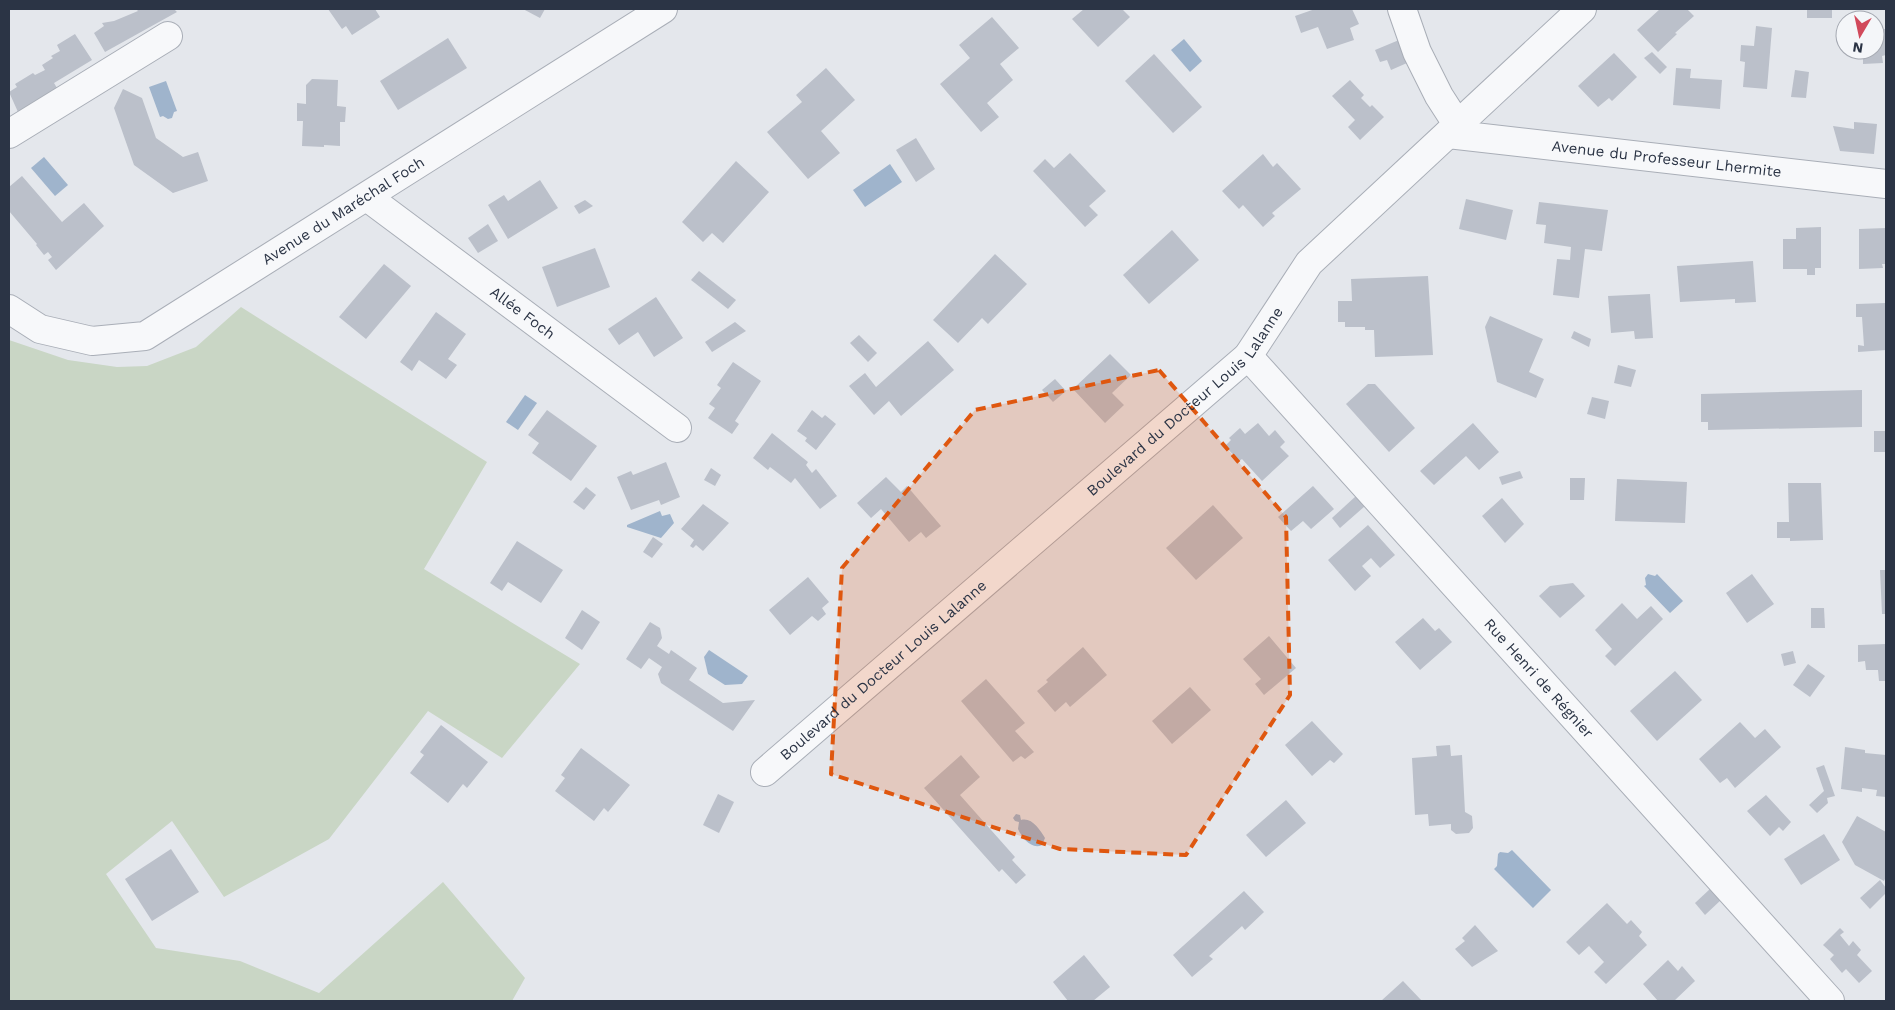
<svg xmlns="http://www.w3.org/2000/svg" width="1895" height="1010" viewBox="0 0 1895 1010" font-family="'Work Sans',sans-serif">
<rect width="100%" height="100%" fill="#e4e7ec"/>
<!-- green -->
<path fill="#c9d6c5" d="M241,307L487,462L424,569L580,664L502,758L428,711L329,839L224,897L172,821L106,874L156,948L240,961L319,993L443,882L525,978L512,1001H9V340L68,360L117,367L147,366L196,347Z"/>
<!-- water -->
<g fill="#9fb4cc">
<path d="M1184,39L1202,61L1190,72L1171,50Z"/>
<path d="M166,81L177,111L174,112L172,118L168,119L163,116L160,117L149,87Z"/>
<path d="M44,157L68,185L55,196L31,168Z"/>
<path d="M890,164L902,182L865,207L853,190Z"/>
<path d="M525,395L537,403L518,430L506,422Z"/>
<path d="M660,511L662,516L670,514L674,523L661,538L627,527V525Z"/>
<path d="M1648,574L1655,576L1657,574L1683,601L1670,613L1644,586L1646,585L1645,578Z"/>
<path d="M709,650L748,676L742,684L725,685L708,674L704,657Z"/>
<path d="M1016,814L1020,815L1021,820C1032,817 1040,830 1045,838L1042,845C1032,850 1022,838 1018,829L1019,822L1015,821L1013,818Z"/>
<path d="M1512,850L1551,890L1533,908L1494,869L1497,866L1498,854L1500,852L1508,853Z"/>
</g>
<!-- building -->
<g fill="#bbc0ca">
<path d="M136,9H174L177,12L105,52L94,33L104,26L102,23L114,21L138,11Z"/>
<path d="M328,9H375L380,17L352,35L346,26L342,29Z"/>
<path d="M523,9H545L540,18Z"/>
<path d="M1084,9H1122L1130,17L1098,47L1072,19Z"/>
<path d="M1315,9H1352L1359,24L1350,28L1354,40L1327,49L1318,27L1301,33L1295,16Z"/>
<path d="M1660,9H1687L1694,16L1675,33L1677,34L1658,52L1637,30Z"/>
<rect x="1807" y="9" width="25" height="9"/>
<path d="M992,17L1019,48L1000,64L1013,80L987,103L999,117L981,132L940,84L970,58L959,45Z"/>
<path d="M1756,26L1772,28L1767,89L1743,87L1745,62L1740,61L1741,45L1754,46Z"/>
<path d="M1875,29H1886V55L1882,56L1883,63L1863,64V52L1858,53V50H1875Z"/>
<path d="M75,34L92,60L54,83L57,88L18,112L9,92L17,87L15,84L33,73L35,75L45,70L42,65L53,58L51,56L60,51L57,45Z"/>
<path d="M448,38L467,68L398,110L380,81Z"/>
<path d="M1399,40L1407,63L1391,70L1387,60L1380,62L1375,50Z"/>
<path d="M1652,52L1667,67L1660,74L1644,58Z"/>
<path d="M1614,53L1637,77L1612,101L1609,98L1598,107L1578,86Z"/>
<path d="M1154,54L1202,107L1173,133L1125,81Z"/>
<path d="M826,68L855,100L821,131L840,153L808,179L767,132L802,102L796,95Z"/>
<path d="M1676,68L1691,69L1690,78L1722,80L1720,109L1673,105Z"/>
<path d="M1795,70L1809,72L1806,98L1791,97Z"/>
<path d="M312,79L338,80L337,106L346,107L345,122H340V146L324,145V147L302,146L303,121H297V103L306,104V85Z"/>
<path d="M1350,80L1364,95L1361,98L1370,107L1372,105L1384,117L1360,140L1348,127L1355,120L1332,96Z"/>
<path d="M123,89L142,98L156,138L183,157L198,152L208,181L173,193L134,165L114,108Z"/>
<path d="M1854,122L1877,124L1874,154L1840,151L1833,126L1854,129Z"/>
<path d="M916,138L935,169L916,182L896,150Z"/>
<path d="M1070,153L1106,191L1089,206L1098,215L1085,227L1033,171L1045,159L1054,168Z"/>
<path d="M1263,154L1273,167L1277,163L1301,189L1272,213L1275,216L1263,227L1243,205L1239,209L1222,191Z"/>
<path d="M736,161L769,192L723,243L712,233L703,242L682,222Z"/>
<path d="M22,176L62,222L84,203L104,226L56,270L48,260L52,257L48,252L44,255L36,245L37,244L9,211V187Z"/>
<path d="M540,180L558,208L508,239L488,205L504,195L508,201Z"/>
<path d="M1466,199L1513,210L1506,240L1459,229Z"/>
<path d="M585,200L593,206L579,214L574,206Z"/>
<path d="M1539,202L1608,210L1602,251L1585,249L1579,298L1553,295L1557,259L1570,260L1571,247L1544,243L1546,225L1536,224Z"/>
<path d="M488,224L498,241L478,253L468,238Z"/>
<path d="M1821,227V268H1815V275H1807V269H1783V239H1796V228Z"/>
<path d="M1886,228V264H1882L1883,268L1859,269V229Z"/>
<path d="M1172,230L1199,260L1149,304L1123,275Z"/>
<path d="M595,248L610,287L557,307L542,267Z"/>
<path d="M995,254L1027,284L988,324L982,318L958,343L933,320Z"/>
<path d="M1753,261L1756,302L1735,303V299L1680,302L1677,266Z"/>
<path d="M384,264L411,286L366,339L339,317Z"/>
<path d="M699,271L736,300L728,309L691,280Z"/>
<path d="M1428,276L1433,355L1375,357L1374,330H1365V327H1345V322H1338V301H1352L1351,279Z"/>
<path d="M1650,294L1653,338L1635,339L1634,331L1611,333L1608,296Z"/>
<path d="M656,297L683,338L654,357L638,332L619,345L608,329Z"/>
<path d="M1886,303V350L1858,352V345L1864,346L1862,317H1856V304Z"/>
<path d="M436,312L466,334L448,359L457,365L446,379L419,360L412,371L400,362Z"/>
<path d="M1490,316L1543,339L1529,372L1544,379L1536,398L1497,382L1485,327Z"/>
<path d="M735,322L746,331L712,352L705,342Z"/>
<path d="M1574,331L1591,339L1589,347L1571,338Z"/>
<path d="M859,335L877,353L868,362L850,343Z"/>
<path d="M928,341L954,370L901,416L889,401L874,415L849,386L865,373L876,387Z"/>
<path d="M1110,354L1131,375L1112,393L1124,405L1105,423L1073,389Z"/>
<path d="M733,362L761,381L735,421L739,424L732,434L708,418L715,408L709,404L721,388L717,385Z"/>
<path d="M1618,365L1636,370L1631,387L1614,383Z"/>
<path d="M1055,379L1066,391L1053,402L1042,390Z"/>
<path d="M1368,384H1375L1415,428L1389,452L1346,404Z"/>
<path d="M1862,390V427L1708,430V422H1701V394Z"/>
<path d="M1592,397L1609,401L1605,419L1587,414Z"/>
<path d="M547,410L597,446L571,481L532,453L539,443L528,435Z"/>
<path d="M812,410L822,418L825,415L836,424L816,450L805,441L807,438L797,431Z"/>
<path d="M1258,423L1269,436L1275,430L1285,442L1280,447L1289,456L1262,481L1242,459L1239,461L1225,446L1231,440L1229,438L1240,428L1245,434Z"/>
<path d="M1473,423L1499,452L1479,470L1466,456L1434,485L1420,471Z"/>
<rect x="1874" y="431" width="12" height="21"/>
<path d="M772,433L808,462L806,465L812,473L816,469L837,496L820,509L795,478L791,483L770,467L768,470L753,458Z"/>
<path d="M666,462L680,497L661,505L659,500L631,510L617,477L631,471L633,475Z"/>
<path d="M711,468L721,475L715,486L704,480Z"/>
<path d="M1520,471L1523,478L1502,485L1499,477Z"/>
<path d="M886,477L901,492L907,486L941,526L926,538L921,532L909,542L881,509L871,518L857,503Z"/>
<path d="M1570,478H1585L1584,500H1570Z"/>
<path d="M1617,479L1687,482L1685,523L1615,521Z"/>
<path d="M1788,483H1821L1823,540L1790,541V538H1777V522H1789Z"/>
<path d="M1313,486L1334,509L1311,529L1303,521L1291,531L1278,517Z"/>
<path d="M586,487L596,495L584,510L573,502Z"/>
<path d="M1356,496L1365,506L1340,528L1332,518Z"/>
<path d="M1502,498L1524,524L1505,543L1482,516Z"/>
<path d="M703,504L729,523L703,551L696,545L693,548L690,546L694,540L681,529Z"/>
<path d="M1213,505L1243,538L1196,580L1166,548Z"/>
<path d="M1368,525L1395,555L1380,568L1371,558L1362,566L1371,576L1355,591L1328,560Z"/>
<path d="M653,537L663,544L652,558L643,552Z"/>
<path d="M517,541L563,570L541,603L508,582L502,591L490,583Z"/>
<path d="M1880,570H1886V614H1882Z"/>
<path d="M1752,574L1774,604L1747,623L1726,593Z"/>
<path d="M808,577L829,602L822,608L826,614L818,621L812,616L790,635L769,610Z"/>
<path d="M1573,583L1585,596L1560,618L1539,596L1550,586Z"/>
<path d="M1622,603L1637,619L1651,606L1663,619L1615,666L1605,656L1612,649L1595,630Z"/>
<path d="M1811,608H1824L1825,628H1811Z"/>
<path d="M582,610L600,622L582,650L565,638Z"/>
<path d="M1423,618L1435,631L1439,628L1452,642L1420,670L1395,642Z"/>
<path d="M650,622L660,628L662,638L657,646L669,654L671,650L697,668L689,680L723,703L755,700L733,731L661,683L658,674L662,667L649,658L641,669L626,659Z"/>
<path d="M1269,636L1296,668L1264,695L1255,684L1261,679L1243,659Z"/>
<path d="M1886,644V681H1879L1878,670H1866L1865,661L1858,662V645Z"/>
<path d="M1083,647L1107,675L1070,707L1066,702L1055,712L1037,691L1048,682L1046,680Z"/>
<path d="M1793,651L1796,663L1784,666L1781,654Z"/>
<path d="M1808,664L1825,676L1810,697L1793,685Z"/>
<path d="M1675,671L1702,700L1657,741L1630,711Z"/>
<path d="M986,679L1025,723L1015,731L1034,752L1025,759L1021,756L1013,762L961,701Z"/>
<path d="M1190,687L1211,710L1172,744L1152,721Z"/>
<path d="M1312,721L1343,754L1334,763L1330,760L1312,776L1285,745Z"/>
<path d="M1740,722L1755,738L1765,729L1781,747L1735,788L1727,778L1720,783L1699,759Z"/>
<path d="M441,725L488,762L467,788L463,784L448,803L410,773L424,755L420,752Z"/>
<path d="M1450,745L1451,756L1462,755L1465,812L1472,816L1473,828L1469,833L1456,834L1451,830V824L1429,826L1428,814L1415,815L1412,758L1437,756L1436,746Z"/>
<path d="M1845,747L1865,750V753L1886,755V797L1876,796L1877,790L1862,788V792L1841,789Z"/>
<path d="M581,748L630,785L608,812L604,808L594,821L555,791L565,778L561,775Z"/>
<path d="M961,755L980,777L960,795L1015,857L1012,860L1026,875L1016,884L1002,869L999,872L924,788Z"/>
<path d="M1824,765L1835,796L1827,798L1828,803L1817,813L1809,805L1824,791L1816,768Z"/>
<path d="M718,794L734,802L719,833L703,825Z"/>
<path d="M1766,795L1791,822L1783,831L1779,827L1770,836L1747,811Z"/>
<path d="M1286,800L1306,823L1266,857L1246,835Z"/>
<path d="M1857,816L1886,832V877L1884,881L1855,865L1842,842Z"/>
<path d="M1824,834L1840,860L1801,885L1784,859Z"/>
<path d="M171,849L199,892L152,921L125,879Z"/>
<path d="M1880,880L1886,888V893L1870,909L1860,898Z"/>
<path d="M1711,888L1722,899L1705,915L1695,903Z"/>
<path d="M1244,891L1264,912L1245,930L1242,926L1209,956L1213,959L1192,977L1173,955Z"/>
<path d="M1607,903L1627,924L1631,920L1642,932L1639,936L1647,945L1606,984L1594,972L1604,962L1589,946L1579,955L1566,942Z"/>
<path d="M1475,925L1498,951L1472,967L1455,949L1465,941L1462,938Z"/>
<path d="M1840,928L1844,932L1840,935L1849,946L1853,941L1861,950L1857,955L1872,971L1859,983L1846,969L1842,973L1830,959L1834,955L1823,945Z"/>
<path d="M1084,955L1110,987L1093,1001H1068L1053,982Z"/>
<path d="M1668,960L1678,971L1682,966L1695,981L1674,1001H1658L1643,984Z"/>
<path d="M1403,981L1422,1001H1381Z"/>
</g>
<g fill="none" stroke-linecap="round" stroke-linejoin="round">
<!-- minor casing -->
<g stroke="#a9aeb7" stroke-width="30">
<g id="minor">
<path d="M1402,9L1417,52L1439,96L1457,124"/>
<path d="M9,134L168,36"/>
<path id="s1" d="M1448,134L1886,184"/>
<path id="s2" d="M367,197L677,428"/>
<path id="s3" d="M9,309L40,329L92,341L145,336L663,9"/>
<path id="s4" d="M1248,356L1830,1001"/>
<path id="s5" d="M765,772L1248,356L1309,263L1582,9"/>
</g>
</g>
<!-- minor -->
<use href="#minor" stroke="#f7f8fa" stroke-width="28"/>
</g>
<!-- marked area -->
<path fill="#df570f" fill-opacity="0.2" stroke="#df570f" stroke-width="4" stroke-dasharray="10 6" stroke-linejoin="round" d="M1159,370L1286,517L1290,695L1186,855L1060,849L831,774L842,568L975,410Z"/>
<g text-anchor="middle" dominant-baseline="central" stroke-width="4.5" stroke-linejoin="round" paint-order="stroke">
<!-- street labels -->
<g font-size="15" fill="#2b3445" stroke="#f4f6f9">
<text stroke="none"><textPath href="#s1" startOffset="220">Avenue du Professeur Lhermite</textPath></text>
<text stroke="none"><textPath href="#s3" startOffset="378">Avenue du Maréchal Foch</textPath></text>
<text stroke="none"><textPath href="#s2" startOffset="194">Allée Foch</textPath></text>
<text stroke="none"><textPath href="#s5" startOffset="561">Boulevard du Docteur Louis Lalanne</textPath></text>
<text stroke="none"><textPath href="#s5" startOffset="156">Boulevard du Docteur Louis Lalanne</textPath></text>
<text stroke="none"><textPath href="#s4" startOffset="434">Rue Henri de Régnier</textPath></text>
</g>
</g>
<!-- border -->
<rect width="1895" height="1010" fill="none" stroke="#2b3445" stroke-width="20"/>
<!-- north arrow -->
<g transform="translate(1860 35) rotate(189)"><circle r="24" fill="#f4f6f9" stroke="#a4a8b1"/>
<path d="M0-4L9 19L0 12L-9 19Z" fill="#d1495b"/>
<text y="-8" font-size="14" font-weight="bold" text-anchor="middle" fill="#2b3445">N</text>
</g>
</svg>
